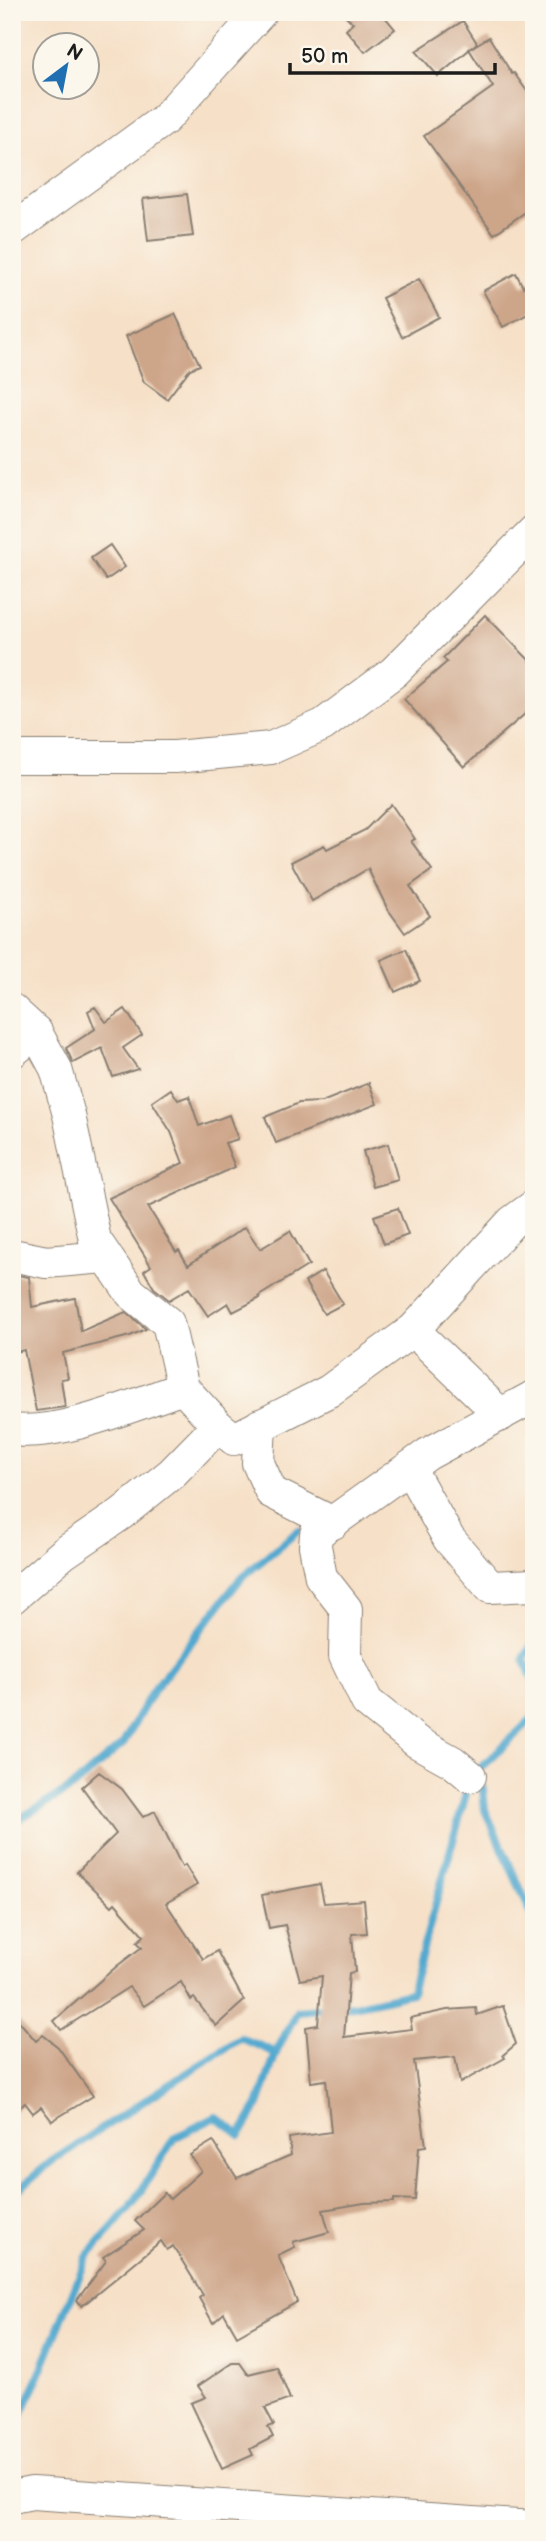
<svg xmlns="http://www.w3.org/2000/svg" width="546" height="2541" viewBox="0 0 546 2541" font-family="'Balsamiq Sans',sans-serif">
<rect width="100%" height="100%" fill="#fbf7ec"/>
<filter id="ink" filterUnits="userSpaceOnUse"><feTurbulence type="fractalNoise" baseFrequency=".0143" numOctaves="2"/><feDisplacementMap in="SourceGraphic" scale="14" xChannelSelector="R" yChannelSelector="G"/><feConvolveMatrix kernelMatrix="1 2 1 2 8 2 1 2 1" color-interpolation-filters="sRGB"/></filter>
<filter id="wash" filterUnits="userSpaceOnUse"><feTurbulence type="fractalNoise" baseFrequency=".00686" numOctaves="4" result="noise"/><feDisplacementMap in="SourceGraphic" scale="28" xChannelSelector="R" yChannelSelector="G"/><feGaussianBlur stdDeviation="1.57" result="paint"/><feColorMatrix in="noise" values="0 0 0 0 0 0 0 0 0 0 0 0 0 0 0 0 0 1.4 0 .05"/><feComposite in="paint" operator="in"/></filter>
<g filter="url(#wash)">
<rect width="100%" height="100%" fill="#f6e0c7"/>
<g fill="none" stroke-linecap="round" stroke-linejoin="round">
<!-- stream -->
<g stroke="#52a9cf" stroke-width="8">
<path d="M534,1641L524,1659L534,1681"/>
<path d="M475,1773L534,1717"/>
<path d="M475,1781L483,1789L485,1810L534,1919"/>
<path d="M12,1823L70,1789L123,1744L152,1692L241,1578L298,1531"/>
<path d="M12,2195L52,2161L241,2038L276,2053L297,2011L354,2006L411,1993L469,1783"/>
<path d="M12,2434L39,2376L87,2257L134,2202L174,2138L216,2117L240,2135L258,2105L276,2053"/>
</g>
</g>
<g id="blocks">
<!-- building -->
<g fill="#cda589">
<path d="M342,12H381L395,29L365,52L346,30L353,23Z"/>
<path d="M463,21L477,43L438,76L416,51Z"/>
<path d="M489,37L512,74L514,73L534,101V206L494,234L424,136L493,87L469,49Z"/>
<path d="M187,194L193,236L148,241L143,199Z"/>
<path d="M516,273L523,287L534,279V311L503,327L483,291Z"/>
<path d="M419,279L439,317L402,337L382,298Z"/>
<path d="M175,314L200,365L190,369L167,399L144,382L126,336Z"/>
<path d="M110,545L125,567L106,580L91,558Z"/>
<path d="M485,615L534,665V706L464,767L404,699L447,662L443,658Z"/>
<path d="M391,804L415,839L411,841L432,870L410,886L430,916L405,933L387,908L368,869L312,901L291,862L324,845L327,849L365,830Z"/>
<path d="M406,949L420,981L395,992L381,960Z"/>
<path d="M95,1007L106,1022L125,1009L142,1035L123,1048L138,1069L113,1077L102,1048L73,1063L66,1048L95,1029L88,1011Z"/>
<path d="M369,1083L377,1104L276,1143L265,1117L299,1103L322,1102Z"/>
<path d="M171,1089L178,1100L189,1096L199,1126L229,1115L238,1139L225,1143L235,1167L148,1207L176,1252L179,1250L188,1265L245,1227L260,1249L290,1231L309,1265L259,1296L260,1298L233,1312L228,1303L208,1316L189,1288L169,1300L154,1288L144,1271L151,1266L109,1198L183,1163L171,1132L152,1102Z"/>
<path d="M388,1144L398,1180L373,1187L363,1151Z"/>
<path d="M398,1208L408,1235L384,1244L374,1216Z"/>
<path d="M323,1271L343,1304L324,1314L305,1282Z"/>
<path d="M12,1274L29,1277L32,1307L75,1298L81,1331L126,1312L146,1329L130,1336L63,1353L68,1378L61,1379L65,1407L36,1411L24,1350L16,1352L12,1333Z"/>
<path d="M99,1772L122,1789L143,1817L155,1811L182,1867L185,1865L197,1885L166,1903L203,1959L217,1951L244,2001L216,2026L194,1998L191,2000L181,1982L144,2006L129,1987L61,2030L54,2021L117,1966L142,1947L137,1942L144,1936L115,1903L112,1906L77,1872L116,1834L82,1787Z"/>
<path d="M320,1884L324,1903L364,1900L367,1933L352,1934L355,1972L349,1973L344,2037L412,2029L410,2018L447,2010L476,2008L477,2015L503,2006L516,2044L503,2055L505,2058L460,2083L455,2057L414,2061L426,2146L419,2147L415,2200L394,2199V2202L364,2203L323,2210L329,2232L293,2242L295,2247L278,2255L297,2302L237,2336L224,2313L213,2323L199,2298L203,2295L173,2246L167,2250L161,2241L82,2306L77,2300L106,2261L103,2257L144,2230L135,2221L164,2193L170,2199L201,2171L190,2155L213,2141L237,2178L291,2155L289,2138L331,2132L326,2080L311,2082L306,2027L318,2025L322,1976L300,1980L285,1925L269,1928L262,1895Z"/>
<path d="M12,2013L36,2041L43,2035L58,2047L93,2096L52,2121L41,2107L33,2113L25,2103L12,2113Z"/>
<path d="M232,2363H240L248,2374L277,2367L290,2399L265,2408L274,2425L268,2427L273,2437L250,2449L253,2455L222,2469L191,2403L206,2397L198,2386Z"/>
</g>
</g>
</g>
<g filter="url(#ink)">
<use href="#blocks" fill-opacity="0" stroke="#897e72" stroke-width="2"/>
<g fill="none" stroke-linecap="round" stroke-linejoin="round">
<!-- street casing -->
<g stroke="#897e72" stroke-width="34">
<g id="street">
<path d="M12,230L165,119L261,12"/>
<path d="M12,757H175L271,748L323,725L394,672L534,531"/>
<path d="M12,1010L36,1032L56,1069L69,1115L95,1240L131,1293L168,1323L183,1388L218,1426L234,1439L329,1391L413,1330L501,1415"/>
<path d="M12,1052L36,1032"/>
<path d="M12,1255L46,1262L105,1257"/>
<path d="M413,1330L512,1222L534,1206"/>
<path d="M260,1425L258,1463L271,1492L333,1523"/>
<path d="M12,1430C62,1436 135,1404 183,1388"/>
<path d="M410,1469L449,1539L490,1587L534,1585"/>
<path d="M12,1598L64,1553L121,1514L172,1473L218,1426"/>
<path d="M470,1776L453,1762L417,1742L367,1702L345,1656L346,1609L321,1577L315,1546L316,1534L428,1454L531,1398"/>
<path d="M12,2497L32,2493L534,2527"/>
</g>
</g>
<!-- street -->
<use href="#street" stroke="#fff" stroke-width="32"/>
</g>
</g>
<!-- margin -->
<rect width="546" height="2541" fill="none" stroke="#fbf7ec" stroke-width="42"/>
<!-- north arrow -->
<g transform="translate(66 66) rotate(32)"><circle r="33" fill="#fbf7ec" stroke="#a29f99" stroke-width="2"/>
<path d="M0-5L12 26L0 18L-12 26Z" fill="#1f6fb2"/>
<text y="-10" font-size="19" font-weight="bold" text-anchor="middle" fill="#1c1c1c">N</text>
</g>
<!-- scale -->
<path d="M290 63v10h205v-10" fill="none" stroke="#1c1c1c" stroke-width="3.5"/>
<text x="301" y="63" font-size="21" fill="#1c1c1c" stroke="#fbf7ec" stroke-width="5" paint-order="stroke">50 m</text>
</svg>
